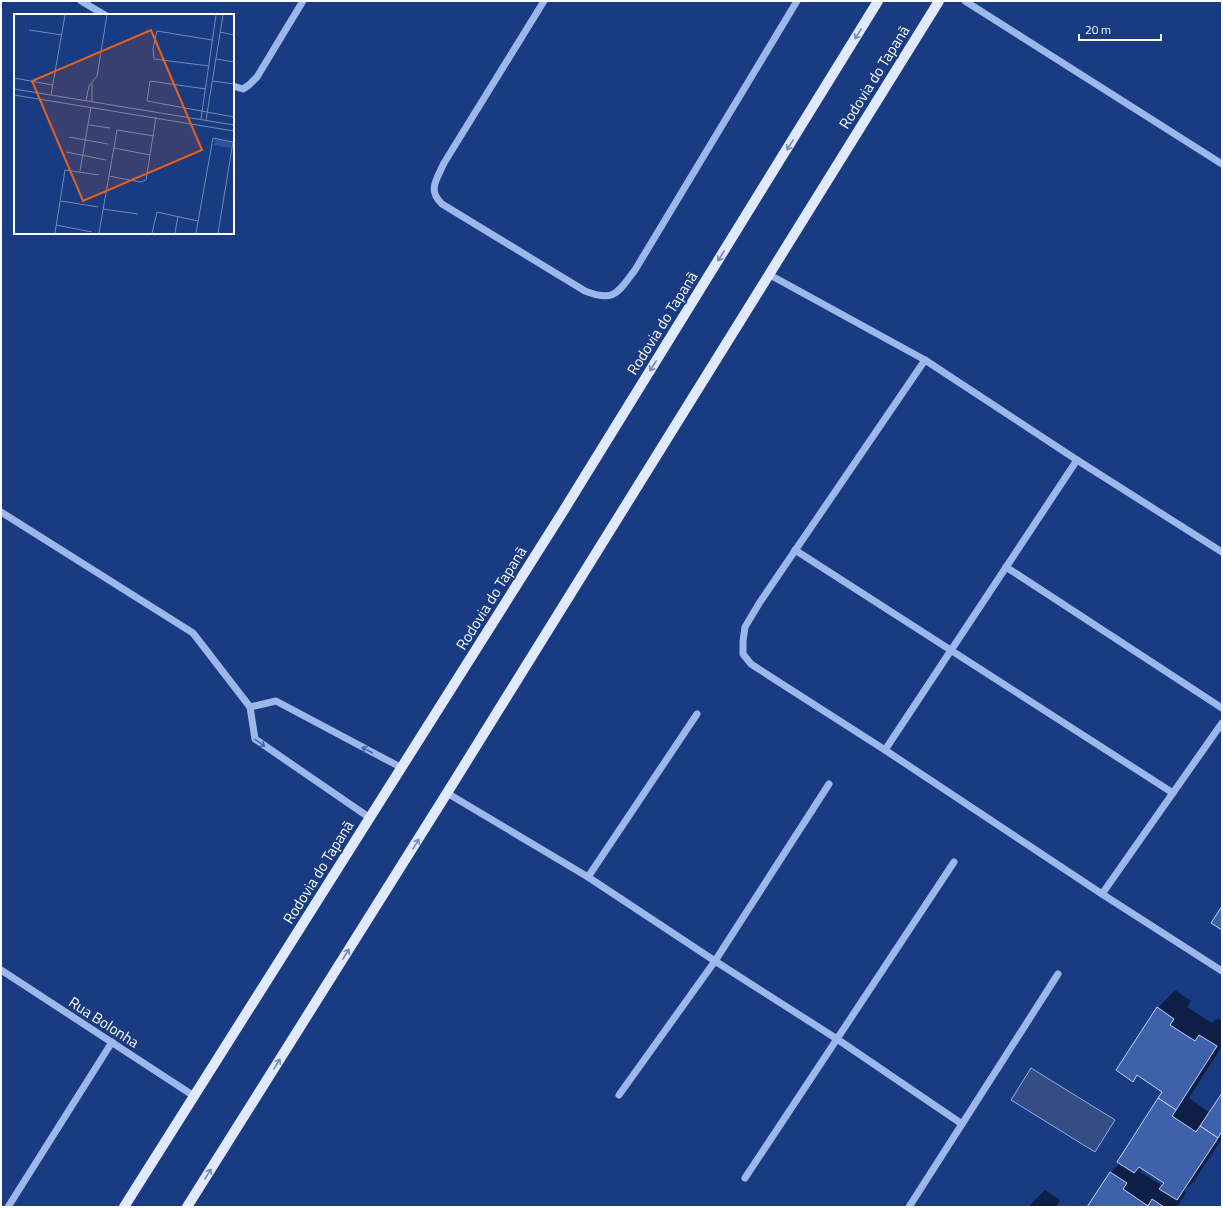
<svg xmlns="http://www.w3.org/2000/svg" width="1223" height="1208" viewBox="0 0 1223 1208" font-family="'Titillium Web',sans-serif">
<rect width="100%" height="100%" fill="#193b82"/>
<!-- water -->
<path fill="#344d83" stroke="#90b0ed" d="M1031,1068L1115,1120L1095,1152L1011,1100Z"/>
<!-- shadow -->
<g fill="#0007" fill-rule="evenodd">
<path d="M1175,990L1191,1001L1187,1007L1212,1023L1218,1018L1222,1021V1046L1189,1098L1210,1113L1222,1095V1139L1194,1181L1184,1191L1186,1193L1177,1207H1088L1110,1173L1120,1163L1164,1092L1138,1075L1133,1080L1158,1008ZM1142,1168L1165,1182L1163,1186L1140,1172Z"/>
<path d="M1045,1190L1060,1200L1056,1207H1028Z"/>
</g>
<!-- building -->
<g fill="#3e61aa" stroke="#c2d4f8">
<path d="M1222,906V930L1211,923Z"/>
<path d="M1157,1007L1174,1019L1170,1025L1195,1041L1199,1035L1217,1046L1176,1110L1158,1098L1162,1092L1137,1075L1133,1082L1116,1070Z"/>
<path d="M1222,1093V1131L1218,1138L1200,1126Z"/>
<path d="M1158,1098L1176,1110L1172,1116L1196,1132L1200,1126L1218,1138L1177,1200L1159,1189L1164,1183L1139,1167L1134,1173L1117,1162Z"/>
<path d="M1110,1172L1127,1183L1123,1189L1148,1206L1152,1199L1164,1207H1087Z"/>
</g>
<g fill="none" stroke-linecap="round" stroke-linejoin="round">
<!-- minor -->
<g stroke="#9db7eb" stroke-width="7">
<path d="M81,1L105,15"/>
<path d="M544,1L444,163C437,179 427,190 442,204L585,291C615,303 618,292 635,270L797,1"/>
<path d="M965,1L1222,164"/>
<path d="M233,86L243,89L249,85L257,77L303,1"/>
<path d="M770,275L925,360L1077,460L1222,552"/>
<path d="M925,360L760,602L745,627L743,641V654L751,664L771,677L885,750L1102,894L1222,971"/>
<path d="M1,512L193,633L250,707L255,739L370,818"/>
<path d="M795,550L1173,793"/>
<path d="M1006,567L1222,708"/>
<path d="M250,707L276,701L402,768"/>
<path d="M885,750L1077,460"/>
<path d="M447,793L588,877L715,961L837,1039L962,1124"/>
<path d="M588,877L697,714"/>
<path d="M1102,894L1222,723"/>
<path d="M1,970L194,1096"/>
<path d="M619,1095L715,961L829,784"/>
<path d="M745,1178L954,862"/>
<path d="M8,1207L112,1042"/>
<path d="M909,1207L1058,974"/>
</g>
<!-- major -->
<g stroke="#e1e9ff" stroke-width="10">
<path d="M124,1207L564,510L878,1"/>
<path d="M187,1207L447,793L939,1"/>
</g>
</g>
<!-- one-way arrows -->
<defs><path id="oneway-shaft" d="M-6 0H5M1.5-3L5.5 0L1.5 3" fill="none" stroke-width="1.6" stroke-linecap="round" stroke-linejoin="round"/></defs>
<g stroke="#7389ba">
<use href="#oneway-shaft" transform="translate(858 34) rotate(122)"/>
<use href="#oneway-shaft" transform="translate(790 145) rotate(122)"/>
<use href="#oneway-shaft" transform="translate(721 256) rotate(122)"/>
<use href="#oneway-shaft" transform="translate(653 366) rotate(122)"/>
<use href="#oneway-shaft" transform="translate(416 844) rotate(-58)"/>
<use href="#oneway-shaft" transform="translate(346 954) rotate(-58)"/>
<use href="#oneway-shaft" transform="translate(277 1064) rotate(-58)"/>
<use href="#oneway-shaft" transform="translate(208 1174) rotate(-58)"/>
</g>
<g stroke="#4766a7">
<use href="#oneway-shaft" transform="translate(260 743) rotate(36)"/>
<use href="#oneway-shaft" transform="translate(367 750) rotate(-152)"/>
</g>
<g text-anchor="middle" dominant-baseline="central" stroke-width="3.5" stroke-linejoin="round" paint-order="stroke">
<!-- street labels -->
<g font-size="15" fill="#fff" stroke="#193b82">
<text transform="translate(874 77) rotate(-58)">Rodovia do Tapanã</text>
<text transform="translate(662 323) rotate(-58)">Rodovia do Tapanã</text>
<text transform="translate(491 598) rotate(-58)">Rodovia do Tapanã</text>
<text transform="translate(318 872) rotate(-58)">Rodovia do Tapanã</text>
<text transform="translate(104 1022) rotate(33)">Rua Bolonha</text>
</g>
</g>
<!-- overview -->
<g transform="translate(14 14)">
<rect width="220" height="220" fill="#193b82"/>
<path d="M201,125L218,128L217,134L200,131Z" fill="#2c52a1"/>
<path fill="none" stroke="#7589b4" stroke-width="1" d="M15,16L48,21M206,18L220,21M202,45L220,48M195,52L140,45L139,35L143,17L198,26M0,64L39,71M199,67L220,70M78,70V88M0,75L220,111M192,75L136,67L133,87L220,103M0,81L220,117M37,81L51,1M72,87L75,72L83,62L93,1M187,105L202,1M192,106L209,1M75,111L96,114M55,123L94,130M100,134L136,141M52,138L92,146M66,157L77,93M95,162L126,168L132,166L142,103M47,187L84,193M89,195L124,200M42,211L78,218M41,219L51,156L85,161M85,219L103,116L140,122M138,219L143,198L184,207M161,219L164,202M182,219L199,124L219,128L204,219"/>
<path fill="#e96118" fill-opacity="0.15" stroke="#e96118" stroke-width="2" d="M137,16L188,136L69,187L18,67Z"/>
<rect width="220" height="220" fill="none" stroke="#fff" stroke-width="2"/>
</g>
<!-- border -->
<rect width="1223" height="1208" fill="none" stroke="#ffffff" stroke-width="4"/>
<!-- scale -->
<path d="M1079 34v6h82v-6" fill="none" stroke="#ffffff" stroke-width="2"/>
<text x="1085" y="34" font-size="12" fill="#ffffff" stroke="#193b82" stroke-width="3" paint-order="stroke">20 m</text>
</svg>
